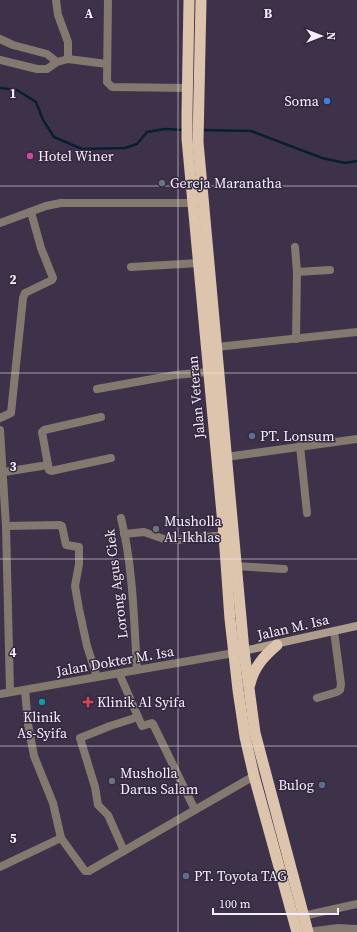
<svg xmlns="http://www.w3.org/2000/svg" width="357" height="932" viewBox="0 0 357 932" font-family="'Source Serif 4',serif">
<rect width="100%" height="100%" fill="#3e324a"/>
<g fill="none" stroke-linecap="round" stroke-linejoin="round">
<!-- stream -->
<g stroke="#091f31" stroke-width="2.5">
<path d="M0,88L17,90L36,102L43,120L54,137L82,149L125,148L137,144L147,132L165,129L184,130"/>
<path d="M201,130L251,131L322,158L345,163L357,161"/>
</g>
<!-- minor -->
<g stroke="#83796e" stroke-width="8">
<path d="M56,0L58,15L68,42V59"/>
<path d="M108,0L107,82L112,87L187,88"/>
<path d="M0,39L13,45L47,54L57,62"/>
<path d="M0,60L37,69H47L57,62L68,59L107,64"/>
<path d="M0,223L46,206L61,203H193"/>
<path d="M295,247L297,272L296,339"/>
<path d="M131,267L199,263"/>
<path d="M297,272L330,270"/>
<path d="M217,347L357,332"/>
<path d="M97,389L175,375L208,372"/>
<path d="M0,418L11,413L23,298L25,293L52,280L53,278L41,248L31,212"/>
<path d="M0,430L6,526L10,692"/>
<path d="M300,446L307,513"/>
<path d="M226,457L357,439"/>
<path d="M48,465L49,470L51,471L111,458"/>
<path d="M4,472L48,465L42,432L44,430L101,417"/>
<path d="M121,518C133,566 134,621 137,670"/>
<path d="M6,526L60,525L62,526L66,545L79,547V564L75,586L79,609L87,646L97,677"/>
<path d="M124,534L144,532L164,539L178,540L224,535"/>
<path d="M236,566L284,569"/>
<path d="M119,673L142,726L152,723L153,724L195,810"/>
<path d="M25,690L28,724L34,756L53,803L61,838L85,871H89L254,776"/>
<path d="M317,698L337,692L340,690L341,684L334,631"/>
<path d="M124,851L108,815L98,805L95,787L80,738L110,726L138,717"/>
<path d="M0,867L61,838"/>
<path d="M303,916L357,904"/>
<path d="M308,932L338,928L357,929"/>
</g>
<!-- tertiary -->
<path stroke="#83796e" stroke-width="8" d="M0,694L234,653"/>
<!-- secondary -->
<path stroke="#ad9d8c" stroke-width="8" d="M239,652L357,626"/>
<!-- trunk -->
<g stroke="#dcc4ad" stroke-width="11">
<path d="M189,0L187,113V139L224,535L230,619L238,690L245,737L254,776L297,932"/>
<path d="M201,0L198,142L244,651L255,733L308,932"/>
<path d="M250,684C254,667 264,656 277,645"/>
</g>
</g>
<!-- grid -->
<path fill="none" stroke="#f6eefd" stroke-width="1" stroke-opacity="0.55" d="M178,0V932M0,186H357M0,373H357M0,559H357M0,746H357"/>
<!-- markers -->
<circle fill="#3f7fe0" stroke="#34283f" stroke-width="1.5" cx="327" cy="101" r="4"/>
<circle fill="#d1479c" stroke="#34283f" stroke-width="1.5" cx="30" cy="156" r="4"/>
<g fill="#6b7280" stroke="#34283f" stroke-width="1.5">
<circle cx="162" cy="183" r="4"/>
<circle cx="156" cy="529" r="4"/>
<circle cx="112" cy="781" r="4"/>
</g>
<g fill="#5c6f8a" stroke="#34283f" stroke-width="1.5">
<circle cx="252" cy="436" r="4"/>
<circle cx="322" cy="785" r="4"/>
<circle cx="186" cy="876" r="4"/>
</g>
<circle fill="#0f9aa8" stroke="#34283f" stroke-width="1.5" cx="42" cy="702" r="4"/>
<path fill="#e0444e" stroke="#34283f" stroke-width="1.5" d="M86 696h4v4h4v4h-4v4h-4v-4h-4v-4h4z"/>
<g text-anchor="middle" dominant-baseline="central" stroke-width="3" stroke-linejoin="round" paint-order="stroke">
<!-- poi labels -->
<g font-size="14" fill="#f6eefd" stroke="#34283f" text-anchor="start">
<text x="319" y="101" text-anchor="end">Soma</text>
<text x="38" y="156">Hotel Winer</text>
<text x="170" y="183">Gereja Maranatha</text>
<text x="260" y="436">PT. Lonsum</text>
<text x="164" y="521">Musholla<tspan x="164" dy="16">Al-Ikhlas</tspan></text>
<text x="97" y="702">Klinik Al Syifa</text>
<text x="42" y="717" text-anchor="middle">Klinik<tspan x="42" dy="16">As-Syifa</tspan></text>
<text x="120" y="773">Musholla<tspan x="120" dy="16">Darus Salam</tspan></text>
<text x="314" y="785" text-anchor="end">Bulog</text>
<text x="194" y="876">PT. Toyota TAG</text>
</g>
<!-- street labels -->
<g font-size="14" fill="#f6eefd" stroke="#34283f">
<text transform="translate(196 397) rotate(-95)">Jalan Veteran</text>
<text transform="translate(116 584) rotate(-97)">Lorong Agus Ciek</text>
<text transform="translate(293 627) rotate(-13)">Jalan M. Isa</text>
<text transform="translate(115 661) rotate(-10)">Jalan Dokter M. Isa</text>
</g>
</g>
<g font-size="13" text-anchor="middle" font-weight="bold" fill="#f6eefd" stroke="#34283f" stroke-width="3" stroke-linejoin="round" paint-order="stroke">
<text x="89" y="18">A</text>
<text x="268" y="18">B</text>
<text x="13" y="98">1</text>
<text x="13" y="284">2</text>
<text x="13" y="471">3</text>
<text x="13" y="657">4</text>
<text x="13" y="843">5</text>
</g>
<!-- north arrow -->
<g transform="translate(321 36) rotate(90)" stroke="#34283f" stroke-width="3" paint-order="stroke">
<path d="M0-3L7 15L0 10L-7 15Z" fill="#f6eefd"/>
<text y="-6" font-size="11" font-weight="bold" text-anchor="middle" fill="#f6eefd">N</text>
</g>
<!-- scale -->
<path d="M213 908v6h125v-6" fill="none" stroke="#f6eefd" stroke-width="2"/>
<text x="219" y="908" font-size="12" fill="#f6eefd" stroke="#34283f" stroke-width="3" paint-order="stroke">100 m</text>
</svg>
